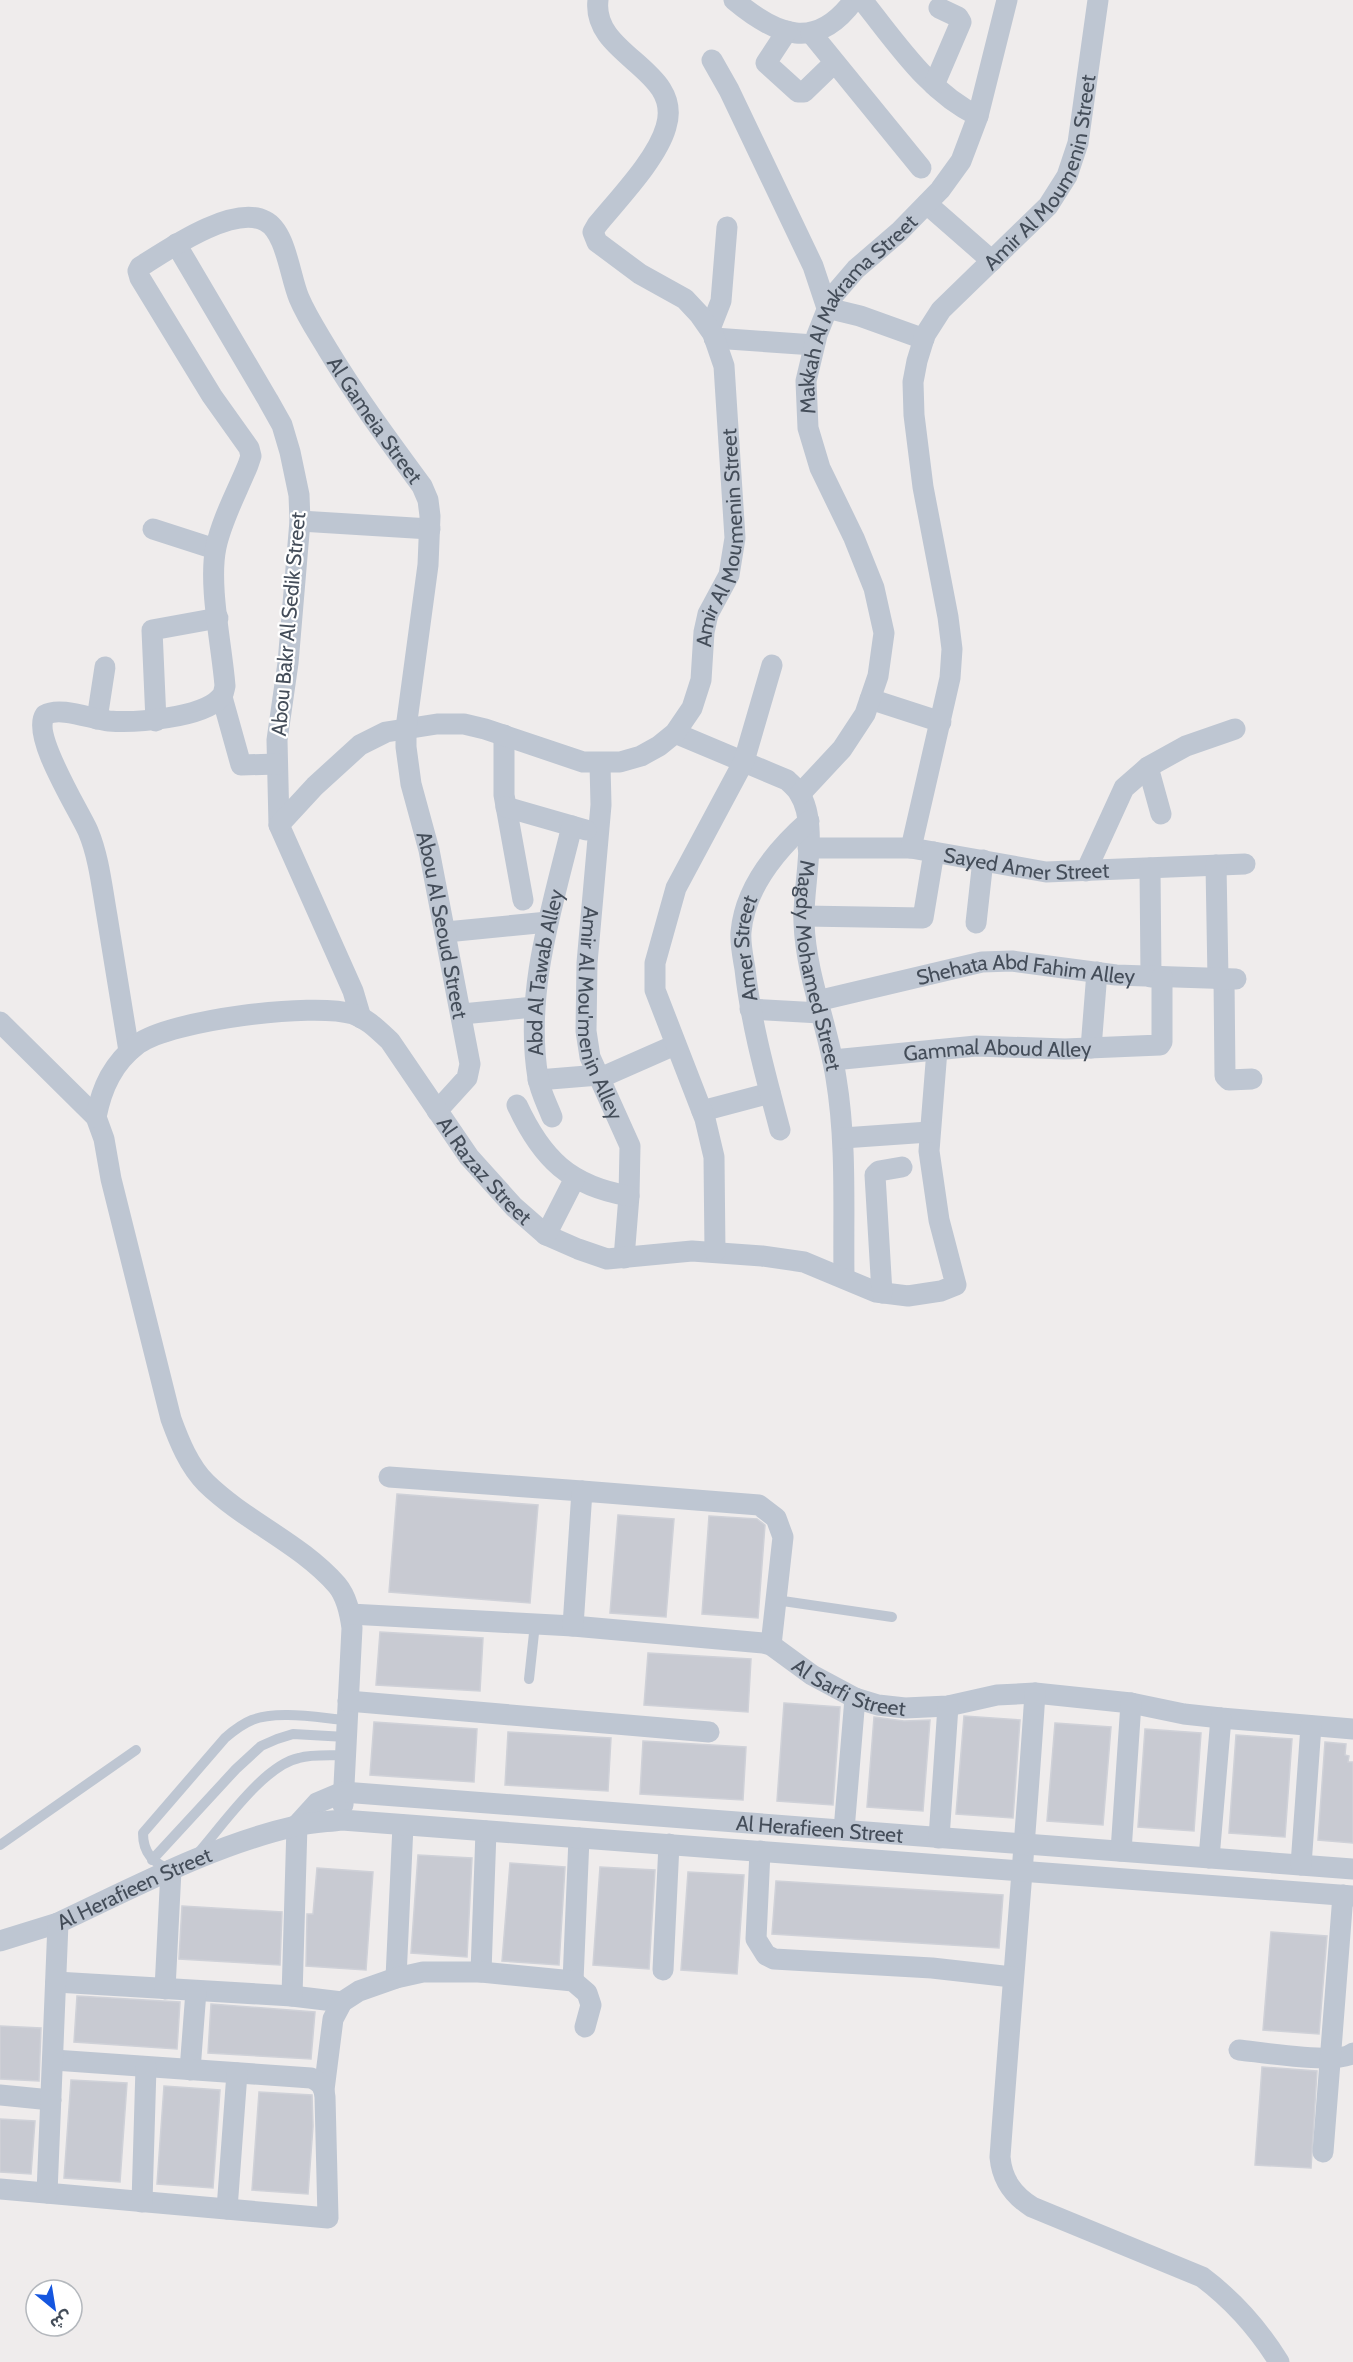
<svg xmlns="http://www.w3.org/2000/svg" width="1353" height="2362" viewBox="0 0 1353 2362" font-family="Cabin,'Noto Sans Arabic',sans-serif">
<rect width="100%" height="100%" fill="#efecec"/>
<!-- building -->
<g fill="#c8cad2" stroke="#cfd1d8" stroke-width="1.5">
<path d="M397,1494L538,1505L530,1603L389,1592Z"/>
<path d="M618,1515L674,1519L666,1617L610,1613Z"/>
<path d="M709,1516L757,1519L765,1525L758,1618L702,1614Z"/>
<path d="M380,1632L483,1638L480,1691L376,1685Z"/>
<path d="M648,1653L751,1659L748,1712L644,1705Z"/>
<path d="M784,1703L840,1707L833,1805L777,1801Z"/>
<path d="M964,1716L1020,1720L1013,1818L956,1814Z"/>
<path d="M874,1717L904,1721L930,1720L923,1811L867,1807Z"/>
<path d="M374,1722L477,1729L474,1782L370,1775Z"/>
<path d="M1055,1723L1111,1727L1103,1825L1047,1821Z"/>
<path d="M1145,1729L1201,1733L1194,1831L1138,1827Z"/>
<path d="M508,1732L611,1738L608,1791L505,1785Z"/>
<path d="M1236,1735L1292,1739L1285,1837L1229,1833Z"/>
<path d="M643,1741L746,1747L743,1800L640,1794Z"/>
<path d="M1325,1742L1346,1744L1345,1755L1349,1756L1348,1762H1353V1843L1318,1840Z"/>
<path d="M418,1855L472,1858L467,1957L411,1953Z"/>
<path d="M510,1863L565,1867L559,1965L502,1961Z"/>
<path d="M600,1867L655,1870L649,1969L593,1965Z"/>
<path d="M317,1868L373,1872L366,1970L306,1966L307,1914H313Z"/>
<path d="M688,1872L744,1875L737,1974L681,1970Z"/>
<path d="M776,1881L1003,1895L999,1948L772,1934Z"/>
<path d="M182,1906L282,1912L280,1965L179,1959Z"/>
<path d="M1271,1932L1327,1936L1319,2034L1263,2030Z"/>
<path d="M77,1996L180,2002L177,2049L74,2042Z"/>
<path d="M211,2004L315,2012L311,2059L208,2053Z"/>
<path d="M0,2026L41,2028L39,2081L0,2079Z"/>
<path d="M1262,2067L1317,2071L1311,2168L1255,2165Z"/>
<path d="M71,2080L127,2083L120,2182L64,2178Z"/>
<path d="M164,2086L220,2090L213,2188L157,2184Z"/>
<path d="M259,2092L312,2095L313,2126L308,2194L252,2190Z"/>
<path d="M0,2119L35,2121L31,2174L0,2172Z"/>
</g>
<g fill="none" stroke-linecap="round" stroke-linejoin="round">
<!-- lane -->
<g stroke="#bec6d2" stroke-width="10">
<path d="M776,1600L892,1617"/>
<path d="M529,1679L535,1624"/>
<path d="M0,1845L136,1750"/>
<path d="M199,1852C222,1826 264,1765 299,1758C313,1754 331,1756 345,1755"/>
<path d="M152,1860L236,1769L261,1746L277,1739L293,1734L346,1737"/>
<path d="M171,1870C153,1863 143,1853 143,1833L225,1738C233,1731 242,1724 252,1720C277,1710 320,1718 347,1720"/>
</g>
<!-- street -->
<g stroke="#bec6d2" stroke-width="21">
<path d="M734,0C777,36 816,52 854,0"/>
<path d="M862,0C896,42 928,92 978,116"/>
<path d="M787,31L766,63L798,92H804L834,63"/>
<path d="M811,33L921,168"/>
<path d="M712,60L729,90L813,266L827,308L860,316L924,339"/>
<path d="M934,85L961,22L958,17L939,8"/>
<path d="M927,204L992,261"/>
<path d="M176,244L268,400L282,425L290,452L299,495L300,521L288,663L277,740L279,825L353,991L361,1018"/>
<path d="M710,329L721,301L727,227"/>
<path d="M714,338L814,345"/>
<path d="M300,521L430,529"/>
<path d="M153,529L215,549"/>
<path d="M222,697L241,765L277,764"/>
<path d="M870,699L941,722"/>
<path d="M97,719L105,667"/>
<path d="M156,721L152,630L218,618"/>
<path id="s1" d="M675,733L787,780C791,784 796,788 799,793C820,824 802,887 804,923C806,976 828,1026 836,1078C847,1144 843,1212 844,1278"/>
<path d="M504,735V795L523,900"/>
<path id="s2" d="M600,764L601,805L587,963L586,1031L590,1057L630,1146L629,1196L624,1258"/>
<path d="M1148,767L1161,814"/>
<path id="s3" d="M800,794L842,749L865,714L878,676L884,633L874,588L854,538L820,468L808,428L806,381L817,335L832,297L856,269L899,232L940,190L961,161L978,116L1007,0"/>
<path d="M506,807L586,830"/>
<path id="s4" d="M279,825L315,786L360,745L386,732L437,724H464L485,729L583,762H620L641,756L659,746L675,733L692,708L701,680L704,632L708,614L729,575L735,538L724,366L713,334L699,314L685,299L640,274L597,242L593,232L597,225C619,198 657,159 666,127C684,69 591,56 598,0"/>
<path id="s5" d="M808,848H911L1046,872L1245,864"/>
<path id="s6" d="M911,848L950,678L952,649L948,617L923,487L914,415L913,382L917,361L925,335L941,310L1048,206L1067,176L1078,143L1098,0"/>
<path d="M1216,865L1218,979"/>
<path d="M1150,868L1151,977"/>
<path d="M1086,871L1124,788L1148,767L1186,746L1235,729"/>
<path d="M804,916L923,918L934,852"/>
<path d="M976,923L983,860"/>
<path d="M446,932L548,922"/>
<path d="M1224,979L1225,1076L1229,1080L1252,1079"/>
<path id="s7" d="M817,1001L982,962L1012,961L1116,975L1236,979"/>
<path d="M750,1009L820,1013"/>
<path d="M462,1014L534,1007"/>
<path d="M0,1022L96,1117L104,1139L111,1179L171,1419C179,1441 189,1466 206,1483C246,1522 300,1543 337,1585C347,1597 350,1613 352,1628L343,1805"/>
<path d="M1091,1048L1097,972"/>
<path id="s8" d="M129,1051C122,1006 114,961 107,916C102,888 99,857 88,831C78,809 31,735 45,715C60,706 91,719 109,721C135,723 202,718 220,698C224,695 224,690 225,686C222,646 208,585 216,547C222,519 237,492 248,465L251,456L249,448L212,396L140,278L138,271L140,267C167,250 233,204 265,221C286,231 290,277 299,298C307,317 318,333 328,350C357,398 389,441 422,486L428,500L430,516L428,565L406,728V747L411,784L429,850L470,1064L467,1078L437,1111"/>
<path id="s9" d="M833,1060L976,1046L1065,1049L1160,1045L1162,1042V977"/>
<path d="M600,1078L675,1045"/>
<path d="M538,1080L599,1075"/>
<path d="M517,1105C542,1159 570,1186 629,1196"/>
<path d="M702,1111L770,1093"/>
<path id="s10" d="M96,1117C102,1087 113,1063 138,1044C171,1020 313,1002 353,1014C368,1019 379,1031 390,1041L469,1157L514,1207L546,1235L578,1249L607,1259L692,1251L762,1256L804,1262L876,1292L908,1296L941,1291L956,1285L939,1220L929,1151L937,1050"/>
<path id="s11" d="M552,1117C547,1104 540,1091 538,1078C524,993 552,908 572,826"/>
<path id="s12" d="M780,1130C766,1077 751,1024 745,969C743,957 740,944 741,932C745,887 776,850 809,821"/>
<path d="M843,1138L929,1132"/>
<path d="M546,1235L575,1178"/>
<path d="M715,1252L714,1157L705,1119L655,990V963L676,888L744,761L772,665"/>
<path d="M882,1293L875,1175L879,1171L902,1167"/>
<path d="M389,1477L582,1491"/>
<path id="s13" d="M350,1614L573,1626L763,1643L771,1645L812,1675L855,1698L878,1705L905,1708L948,1706L997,1695L1035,1693L1131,1703L1184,1714L1221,1718L1353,1729"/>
<path d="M573,1626L582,1491L759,1505L776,1518L783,1537L771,1645"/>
<path d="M1035,1693C1025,1848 1011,2002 1000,2157C1002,2180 1013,2195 1032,2207L1202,2277C1234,2301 1258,2328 1279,2362"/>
<path d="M348,1701L709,1732"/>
<path id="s14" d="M297,1825L317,1803L343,1792L1353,1869"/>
<path d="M844,1830L855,1698"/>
<path d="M939,1838L948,1706"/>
<path d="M760,1851L756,1939L766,1955L774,1959L932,1968L1012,1977"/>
<path d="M1121,1851L1131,1703"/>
<path d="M1209,1858L1221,1718"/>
<path d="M1301,1865L1311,1726"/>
<path d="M0,1941L58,1923"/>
<path d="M663,1970L669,1844"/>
<path d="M481,1972L486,1831"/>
<path d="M396,1978L403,1825"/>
<path d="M573,1981L579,1838"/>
<path d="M56,1982L292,1996L342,2002"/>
<path d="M165,1989L171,1870"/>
<path d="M292,1996L297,1825"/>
<path d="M1239,2050C1260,2052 1339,2065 1353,2053"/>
<path d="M190,2070L196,1991"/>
<path d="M324,2090L333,2019L342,2002L359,1991L396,1978L423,1972H481L573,1981L587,1993L591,2005L585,2027"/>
<path d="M0,2095L51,2100"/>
<path d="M1323,2152L1343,1895"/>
<path d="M0,2189L328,2218L325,2097C324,2087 321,2082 311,2078L54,2060"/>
<path id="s15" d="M47,2193L58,1923C135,1887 213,1845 296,1826C311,1822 327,1822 342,1820L1353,1896"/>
<path d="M142,2202L146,2067"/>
<path d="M227,2209L237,2073"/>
</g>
</g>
<g text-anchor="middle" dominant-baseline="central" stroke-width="4.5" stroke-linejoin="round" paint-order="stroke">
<!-- street labels -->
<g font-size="21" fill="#444d59" stroke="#fff">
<text stroke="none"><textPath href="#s6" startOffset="728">Amir Al Moumenin Street</textPath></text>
<text stroke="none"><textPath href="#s3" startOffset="538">Makkah Al Makrama Street</textPath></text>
<text stroke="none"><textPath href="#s8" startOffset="1372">Al Gameia Street</textPath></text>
<text stroke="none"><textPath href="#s4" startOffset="652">Amir Al Moumenin Street</textPath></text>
<text transform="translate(288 624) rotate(-85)">Abou Bakr Al Sedik Street</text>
<text stroke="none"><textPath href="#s5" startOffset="220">Sayed Amer Street</textPath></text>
<text stroke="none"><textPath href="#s8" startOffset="1899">Abou Al Seoud Street</textPath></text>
<text stroke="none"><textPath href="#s12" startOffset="186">Amer Street</textPath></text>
<text stroke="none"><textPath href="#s1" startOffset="315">Magdy Mohamed Street</textPath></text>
<text stroke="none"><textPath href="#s11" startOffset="148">Abd Al Tawab Alley</textPath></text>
<text stroke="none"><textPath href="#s7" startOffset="213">Shehata Abd Fahim Alley</textPath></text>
<text stroke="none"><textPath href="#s2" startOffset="252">Amir Al Mou'menin Alley</textPath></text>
<text stroke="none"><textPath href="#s9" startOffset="165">Gammal Aboud Alley</textPath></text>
<text stroke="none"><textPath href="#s10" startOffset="513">Al Razaz Street</textPath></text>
<text stroke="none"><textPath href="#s13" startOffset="513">Al Sarfi Street</textPath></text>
<text stroke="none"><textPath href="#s14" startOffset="536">Al Herafieen Street</textPath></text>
<text stroke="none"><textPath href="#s15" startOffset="354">Al Herafieen Street</textPath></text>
</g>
</g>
<!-- north arrow -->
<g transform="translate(54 2308) rotate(150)"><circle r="28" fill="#ffffff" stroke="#b4b8bd" stroke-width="1.5"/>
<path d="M0-4.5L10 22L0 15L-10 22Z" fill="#1556df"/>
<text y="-9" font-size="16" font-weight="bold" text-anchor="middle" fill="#444d59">ش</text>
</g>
</svg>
